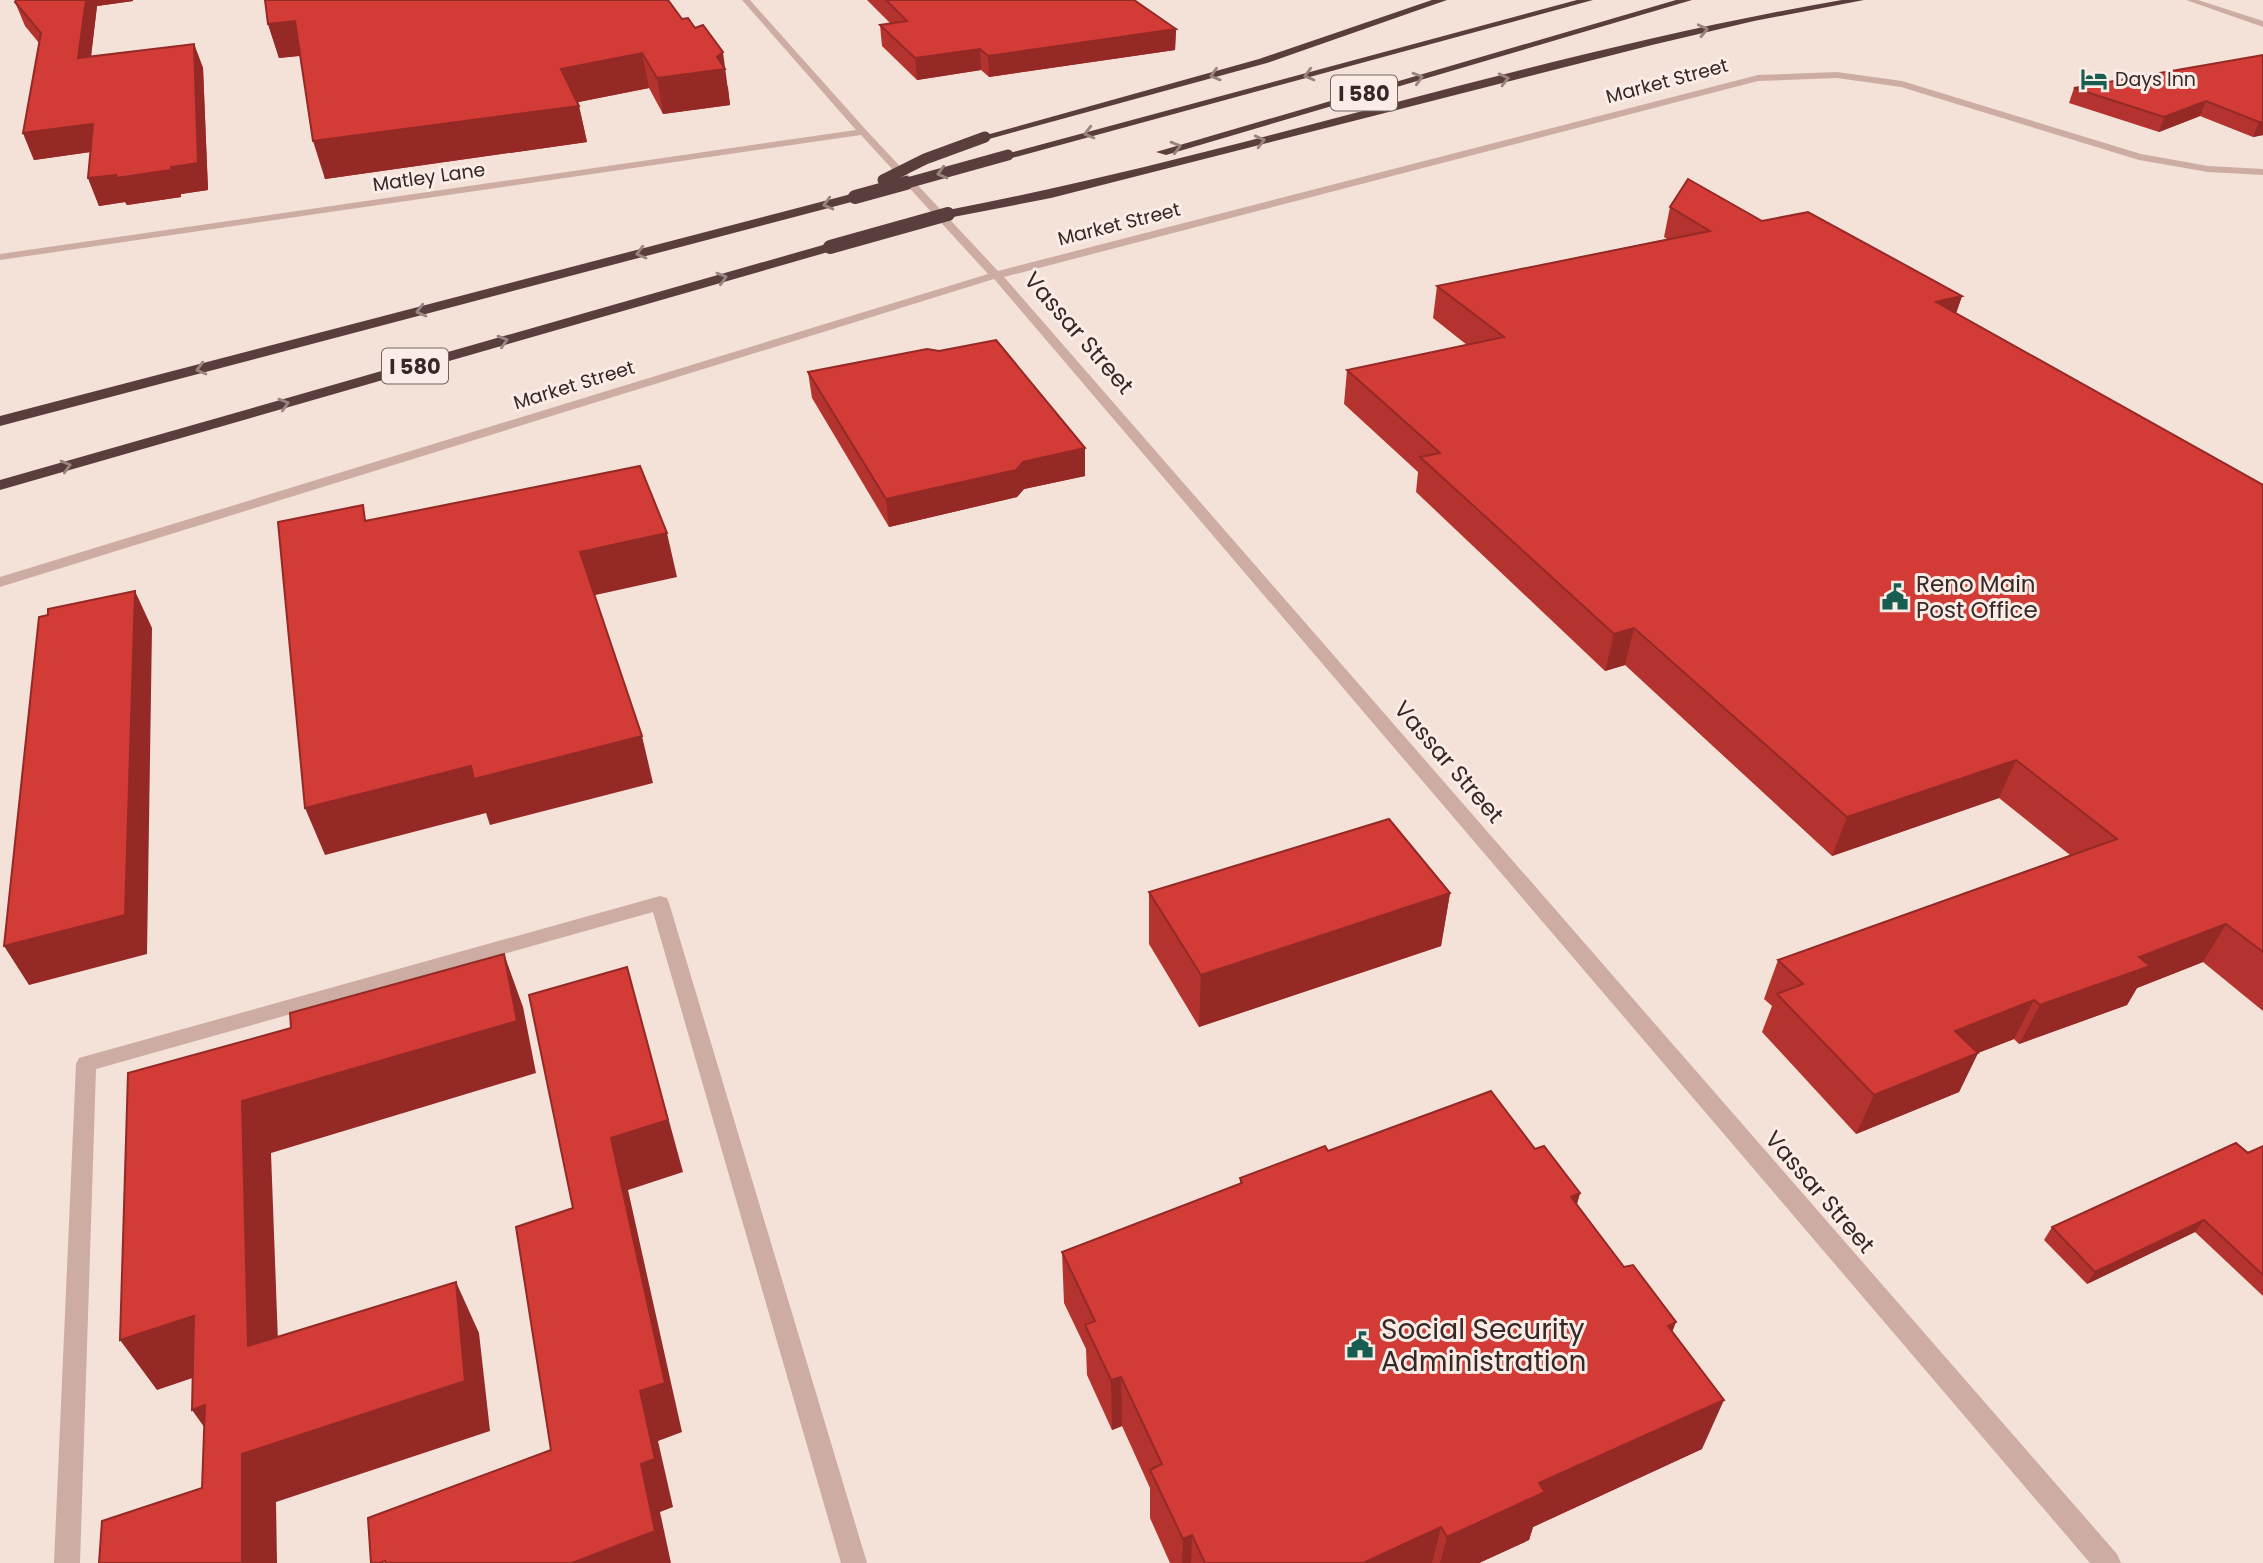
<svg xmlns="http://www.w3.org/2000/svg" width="2263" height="1563" viewBox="0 0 2263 1563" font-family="Poppins,sans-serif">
<rect width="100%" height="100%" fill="#f4e1d8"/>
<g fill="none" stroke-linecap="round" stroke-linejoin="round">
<!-- minor -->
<g fill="#cdada3" fill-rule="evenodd">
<path d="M742,0H750L866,130L998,271L1758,75L1837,72L1902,81L2141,154L2208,166L2263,169V175L2208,172L2139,160L1901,87L1837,78L1758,81L1004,277L2117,1554L2121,1563H2090L994,279L0,587V577L988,274L861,135L0,260V254L856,130Z"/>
<path d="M2186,0H2198L2263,21V27Z"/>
<path d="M660,896L667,898L669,903L867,1563H841L653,912L96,1069L80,1563H54L76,1064L79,1058Z"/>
</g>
<!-- highway -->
<g fill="#593e3c" fill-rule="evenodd">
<path d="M1432,0H1447L1267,63L989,139L979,137L1259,59Z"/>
<path d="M1577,0H1593L1012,158L1002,155Z"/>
<path d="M1676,0H1692L1166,155L1156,152Z"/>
<path d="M1842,0H1864L1754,21L1652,45L1051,198L948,218L942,214L948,210C1248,152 1540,52 1842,0Z"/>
<path d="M855,193L859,194V200L0,426V416Z"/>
<path d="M830,243L837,247L835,250L0,490V480Z"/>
</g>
<!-- highway-bridge-far1 -->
<g stroke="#593e3c" stroke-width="11">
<path d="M883,180L925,159L985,137"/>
<path d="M900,185L1008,155"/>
</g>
<!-- highway-bridge -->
<g stroke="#593e3c" stroke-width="14">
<path d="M855,197L906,183"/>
<path d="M830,247L948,214"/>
</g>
</g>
<!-- wall -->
<g fill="#b5332f">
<path d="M16,0H133V1L97,6L91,56L194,44L203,68L208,190L181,194V197L127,205L125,202L99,206L88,178L91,152L34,160L23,133L39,43L25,26L15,2Z"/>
<path d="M668,0L728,87L730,105L663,114L649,88L578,102L587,142L325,179L300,56L279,58L268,24Z"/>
<path d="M867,0H1134L1176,29L1175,50L989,77L981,70L917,80L882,46L880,25L890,23Z"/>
<path d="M2263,55V135L2253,137L2200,116L2159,132L2069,103L2074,88Z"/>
<path d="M1670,207L1762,221L1962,296L1956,313L2263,485V1011L2203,962L2137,988L2127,1005L2019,1044L2014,1039L1978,1053L1959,1092L1856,1134L1762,1032L1772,1006L1764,999L1778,960L2070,855L1999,798L1832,856L1625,665L1605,671L1416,492L1418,472L1344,404L1347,370L1467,345L1433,318L1437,286L1667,239L1664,237Z"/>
<path d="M808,372L1085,476L1024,489L1017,497L889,527L812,398Z"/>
<path d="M1149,892L1450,893L1441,946L1199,1027L1149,944Z"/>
<path d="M2263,1146V1296L2195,1232L2087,1284L2044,1240L2052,1227Z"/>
<path d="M1535,1149L1580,1193L1577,1204L1672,1332L1702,1449L1533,1527L1529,1540L1479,1563H1170L1150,1518V1488L1122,1426L1112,1430L1087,1375L1086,1349L1064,1303L1062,1252L1240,1183V1178L1328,1151Z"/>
</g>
<!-- shaded-wall -->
<g fill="#942926">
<path d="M86,0H133V1L97,6L88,82L78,58Z"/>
<path d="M295,21L306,55L279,58L268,24Z"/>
<path d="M1176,29L1175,50L989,77L988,56Z"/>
<path d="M194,44L203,68L208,190L181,194V197L127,205L125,202L99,206L88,178Z"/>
<path d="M980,49L981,70L917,80L915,58Z"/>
<path d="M723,52L730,105L663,114L657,78L717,57Z"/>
<path d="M642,53L649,88L569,104L561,69Z"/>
<path d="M2206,101L2200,116L2159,132L2164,117Z"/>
<path d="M579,106L587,142L325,179L313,141Z"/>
<path d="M2259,122H2263V135L2253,137Z"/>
<path d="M93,124L104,150L34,160L23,133Z"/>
<path d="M1962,296L1951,328L1936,302Z"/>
<path d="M1085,448V476L1024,489L1017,497L889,527L886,499L1023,462Z"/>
<path d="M667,533L677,577L591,596L580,552Z"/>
<path d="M135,591L152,628L147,954L29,985L4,946Z"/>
<path d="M1634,628L1625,665L1605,671L1614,634Z"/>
<path d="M642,736L653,783L490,825L486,813L325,855L305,808L471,766Z"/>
<path d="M2016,760L1999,798L1832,856L1847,817Z"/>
<path d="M1450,893L1441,946L1199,1027L1201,975Z"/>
<path d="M2226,924L2203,962L2137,988L2127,1005L2019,1044L2040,1005L2139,957Z"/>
<path d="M504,954L523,1007L536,1073L271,1153L280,1396L248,1346L242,1101Z"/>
<path d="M627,967L683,1172L628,1190L682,1432L658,1441L673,1507L660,1512L671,1563H572L641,1464L640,1391L611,1138Z"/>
<path d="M2034,1000L2014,1039L1936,1069L1955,1031Z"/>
<path d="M1978,1053L1959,1092L1856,1134L1874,1095Z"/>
<path d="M1580,1193L1565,1245L1571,1197Z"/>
<path d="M2204,1220L2195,1232L2087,1284L2095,1272Z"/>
<path d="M456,1282L479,1333L490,1431L276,1502L277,1563H242V1454Z"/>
<path d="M194,1316L228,1366L157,1390L120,1340Z"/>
<path d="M1676,1322L1657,1373L1668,1326Z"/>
<path d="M1121,1377L1122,1426L1112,1430L1111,1380Z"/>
<path d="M1724,1400L1702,1449L1533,1527L1529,1540L1479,1563H1440L1447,1537L1539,1483Z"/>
<path d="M205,1405L227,1459L192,1410Z"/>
<path d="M1441,1527L1432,1563H1363Z"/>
<path d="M1192,1535L1191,1563H1182L1183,1539Z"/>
</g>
<!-- building -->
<g fill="#d33b37" stroke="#942926" stroke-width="2">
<path d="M16,0H86L78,58L194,44L198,163L171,167V170L116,178V175L88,178L93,124L23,133L41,33L15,2Z"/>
<path d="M265,0H668L682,19L688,18L695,28L703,25L723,52L717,57L725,69L657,78L642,53L561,69L579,106L313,141L295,21L268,24Z"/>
<path d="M886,0H1134L1176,29L988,56L980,49L915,58L880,25L907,21Z"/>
<path d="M2263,55V122H2259L2206,101L2164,117L2074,88Z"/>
<path d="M1688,179L1762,221L1808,212L1962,296L1936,302L2263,485V952L2226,924L2139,957L2150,966L2040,1005L2034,1000L1955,1031L1978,1053L1874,1095L1777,994L1803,984L1778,960L2117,839L2016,760L1847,817L1634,628L1614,634L1420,457L1440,453L1347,370L1504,337L1437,286L1710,231L1670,207Z"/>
<path d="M996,340L1085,448L1023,462L1016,470L886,499L808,372L927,349L939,351Z"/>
<path d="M640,466L667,533L580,552L642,736L474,779L471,766L305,808L278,522L363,505L365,521Z"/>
<path d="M135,591L125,915L4,946L39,617L48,615V609Z"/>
<path d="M1389,819L1450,893L1201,975L1149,892Z"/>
<path d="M504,954L517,1021L242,1101L248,1346L456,1282L465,1381L242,1454V1563H99L102,1521L202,1488L205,1405L192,1410L194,1316L120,1340L128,1073L291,1028L290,1013Z"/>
<path d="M627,967L668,1120L611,1138L665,1383L640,1391L655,1459L641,1464L655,1531L572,1563H386L385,1561L380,1563H371L368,1518L551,1450L516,1227L573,1208L529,995Z"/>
<path d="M1491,1091L1535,1149L1544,1146L1580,1193L1571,1197L1624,1267L1633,1265L1676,1322L1668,1326L1724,1400L1539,1483L1545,1492L1447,1537L1441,1527L1363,1563H1205L1192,1535L1183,1539L1150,1470L1162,1464L1121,1377L1111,1380L1085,1325L1095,1321L1062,1252L1242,1183L1240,1178L1325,1146L1328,1151Z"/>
<path d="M2236,1143L2248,1153L2263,1146V1275L2204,1220L2095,1272L2052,1227Z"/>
</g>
<!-- one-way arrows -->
<defs><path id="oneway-chevron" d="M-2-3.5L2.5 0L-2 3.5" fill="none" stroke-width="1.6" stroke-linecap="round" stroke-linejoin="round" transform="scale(1.75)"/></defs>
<g stroke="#9a8480">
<use href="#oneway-chevron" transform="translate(1703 30) rotate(-13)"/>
<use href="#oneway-chevron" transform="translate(1215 75) rotate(163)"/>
<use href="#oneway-chevron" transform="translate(1309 75) rotate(165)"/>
<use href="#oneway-chevron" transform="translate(1418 78) rotate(-16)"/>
<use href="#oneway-chevron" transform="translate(1504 79) rotate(-14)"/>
<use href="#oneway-chevron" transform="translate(1089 133) rotate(165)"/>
<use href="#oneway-chevron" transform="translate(1260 141) rotate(-14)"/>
<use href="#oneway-chevron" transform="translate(1176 147) rotate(-16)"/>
<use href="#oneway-chevron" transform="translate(942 173) rotate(165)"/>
<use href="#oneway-chevron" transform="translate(828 204) rotate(165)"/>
<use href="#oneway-chevron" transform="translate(641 253) rotate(165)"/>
<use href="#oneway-chevron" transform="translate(722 278) rotate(-16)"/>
<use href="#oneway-chevron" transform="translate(421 311) rotate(165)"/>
<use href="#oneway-chevron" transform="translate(503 341) rotate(-16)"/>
<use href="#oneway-chevron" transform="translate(201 369) rotate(165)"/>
<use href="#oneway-chevron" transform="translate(284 404) rotate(-16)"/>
<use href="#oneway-chevron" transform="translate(66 466) rotate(-16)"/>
</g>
<!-- icons -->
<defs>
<g id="hotel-bare" transform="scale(2.1)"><path d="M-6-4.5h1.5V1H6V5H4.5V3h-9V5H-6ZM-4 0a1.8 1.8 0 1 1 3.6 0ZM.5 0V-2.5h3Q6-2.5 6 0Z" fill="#175d52" stroke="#fbece5" stroke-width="2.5" paint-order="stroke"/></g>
<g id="civic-bare" transform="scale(2.1)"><path d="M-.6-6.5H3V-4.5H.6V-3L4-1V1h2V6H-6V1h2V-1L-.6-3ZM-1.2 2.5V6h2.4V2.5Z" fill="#175d52" stroke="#fbece5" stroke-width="2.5" paint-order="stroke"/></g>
</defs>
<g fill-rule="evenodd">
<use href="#hotel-bare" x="2094" y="79"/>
<use href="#civic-bare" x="1895" y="597"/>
<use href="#civic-bare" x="1360" y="1345"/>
</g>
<g text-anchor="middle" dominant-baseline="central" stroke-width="6" stroke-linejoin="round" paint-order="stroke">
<!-- far-poi labels -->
<g font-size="19" fill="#372726" stroke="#fbece5" text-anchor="start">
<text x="2115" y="79">Days Inn</text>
</g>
<!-- far-street labels -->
<g font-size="19" fill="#372726" stroke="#fbece5">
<text transform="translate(1667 81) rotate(-15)">Market Street</text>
<text transform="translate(429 177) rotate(-8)">Matley Lane</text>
<text transform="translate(1119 224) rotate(-14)">Market Street</text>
<text transform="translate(574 385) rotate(-17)">Market Street</text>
</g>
<!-- shield labels -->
<g fill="#fbece5" stroke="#72625f" stroke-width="2">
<rect x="1331" y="75.5" width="66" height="35" rx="5"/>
<rect x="382" y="348.5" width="66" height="35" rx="5"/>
</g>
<g font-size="21" font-weight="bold" fill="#372726">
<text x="1364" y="93">I 580</text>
<text x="415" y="366">I 580</text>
</g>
<!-- street labels -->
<g font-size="23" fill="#372726" stroke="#fbece5">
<text transform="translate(1079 333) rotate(49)">Vassar Street</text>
<text transform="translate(1449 762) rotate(49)">Vassar Street</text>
<text transform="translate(1820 1192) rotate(49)">Vassar Street</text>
</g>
<!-- poi labels -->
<g font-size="23" fill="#372726" stroke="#fbece5" text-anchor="start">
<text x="1916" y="584">Reno Main<tspan x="1916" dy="26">Post Office</tspan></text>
</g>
<!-- near-poi labels -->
<g font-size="28" fill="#372726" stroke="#fbece5" text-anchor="start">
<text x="1381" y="1329">Social Security<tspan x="1381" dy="32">Administration</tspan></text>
</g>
</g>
</svg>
